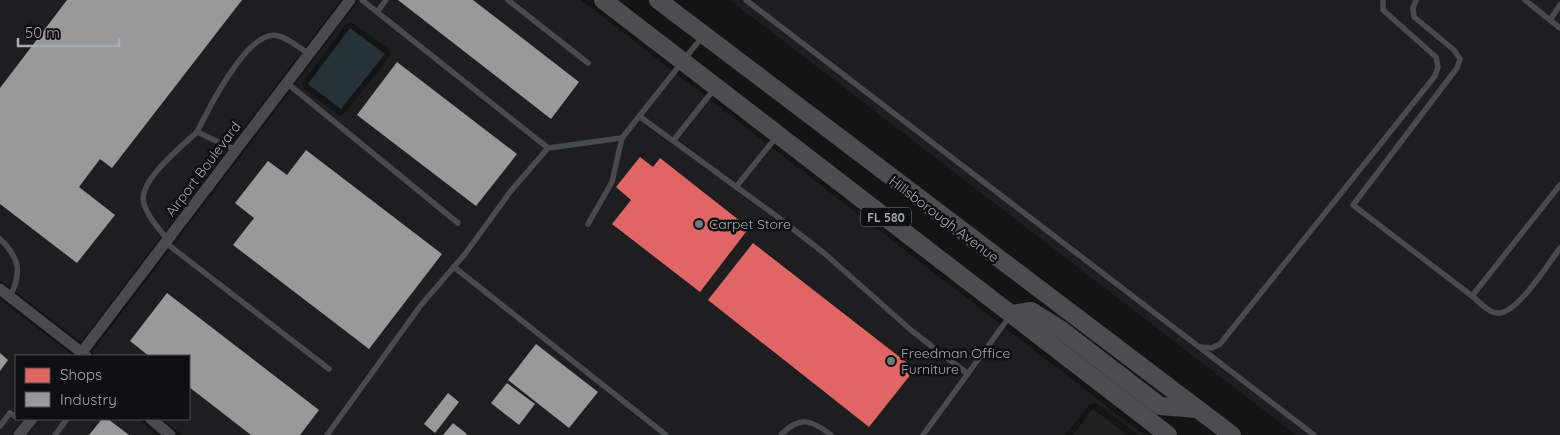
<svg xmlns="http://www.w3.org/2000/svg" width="1560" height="435" viewBox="0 0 1560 435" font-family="Quicksand,sans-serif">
<rect width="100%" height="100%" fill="#141414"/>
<!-- built -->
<g fill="#1e1e20" fill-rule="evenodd">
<path d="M0,0H341L81,342L0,280Z"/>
<path d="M359,0H581L1144,435H1138L1096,403L1089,405L1065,435H182L162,419H189V356H97L92,352ZM351,22L389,49L391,54L345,113L340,116L304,89L302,84L345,25Z"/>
<path d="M730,0H1560V435H1296Z"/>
<path d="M0,299L72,355L16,356V419H23L11,435H0Z"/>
<path d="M41,419H139L157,435H28Z"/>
</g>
<!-- green -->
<path fill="#1d231c" d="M1093,409L1127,435H1073Z"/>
<!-- water -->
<path fill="#273237" d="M350,28L385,54L341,109L308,84Z"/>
<!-- shops -->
<g fill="#e06666">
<path d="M640,157L653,167L660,158L749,228L700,292L612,224L631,200L616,187Z"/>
<path d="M753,243L915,369L869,427L708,300Z"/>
</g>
<!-- industry -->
<g fill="#999">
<path d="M67,0H242L112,168L100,159L79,187L115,215L77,263L0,204V88Z"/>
<path d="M398,0H473L579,82L551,119Z"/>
<path d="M397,62L517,154L476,206L357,115Z"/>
<path d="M306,150L442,254L369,349L233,245L254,218L235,203L268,161L287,175Z"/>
<path d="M167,293L319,410L300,435H251L189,387V356H149L130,341Z"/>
<path d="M536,344L598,392L569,428L508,380Z"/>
<path d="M0,353L8,360L0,371Z"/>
<path d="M507,383L535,404L519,425L491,403Z"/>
<path d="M448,393L459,402L435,433L424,424Z"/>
<path d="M102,419H108L129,435H89Z"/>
<path d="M453,423L467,434L466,435H443Z"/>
</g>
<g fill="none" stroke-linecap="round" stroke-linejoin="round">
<!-- service -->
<g stroke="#484b4d" stroke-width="5.5">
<path d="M362,0L548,148"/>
<path d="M508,0L588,63"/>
<path d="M746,0L1314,435"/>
<path d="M1416,0L1413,8L1414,17L1454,50L1460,59L1457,68L1353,205L1472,296L1560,185"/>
<path d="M1525,0L1560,28"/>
<path d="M377,12L386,0"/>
<path d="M1550,20L1560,5"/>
<path d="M287,83L458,223"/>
<path d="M639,116L775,215L824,253L912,331L968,374"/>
<path d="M197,132C208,110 249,26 279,36C289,39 300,48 309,54"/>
<path d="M673,141L715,88"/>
<path d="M736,187L777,136"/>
<path d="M588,224L612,182L622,138"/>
<path d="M0,239C20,258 22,272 10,297"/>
<path d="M168,240C159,229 148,217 144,204C136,183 182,146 197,132L236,150"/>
<path d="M166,243L329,369"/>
<path d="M454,267L666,435"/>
<path d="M1472,296C1480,302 1488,313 1498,313C1517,314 1549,263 1560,248"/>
<path d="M1200,347L1212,348L1220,344L1435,76L1438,67L1436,57L1383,10V0"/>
<path d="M0,426L10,413L16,417"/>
<path d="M55,435L67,419"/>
<path d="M327,435L421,305L465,254L510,192L548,148L622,138L702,37"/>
<path d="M781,435C800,415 812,420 831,435"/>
<path d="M923,435L1010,316"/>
</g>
<!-- minor -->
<g stroke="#484b4d" stroke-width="11">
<path d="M0,289L86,356"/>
<path d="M79,356L350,0"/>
<path d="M151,419L170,435"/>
<path d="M19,435L32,419"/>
</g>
<!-- primary -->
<g stroke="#4b4d4f" stroke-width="18">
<path d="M603,0L1168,435"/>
<path d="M658,0L1232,435"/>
<path d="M1012,314L1031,311L1060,329L1160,406L1196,409"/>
</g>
</g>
<!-- markers -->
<g fill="#72777d" stroke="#0e0f10" stroke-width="2">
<circle cx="699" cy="224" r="5"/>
<circle cx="891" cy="361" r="5"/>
</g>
<g text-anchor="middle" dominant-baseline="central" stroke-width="5" stroke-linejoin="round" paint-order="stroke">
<!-- shield labels -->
<rect fill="#0e0f10" stroke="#777e84" stroke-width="1" x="861" y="207.5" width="50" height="19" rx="4"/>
<g font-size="12" font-weight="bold" fill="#a4adb6">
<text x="886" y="217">FL 580</text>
</g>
<!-- street labels -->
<g font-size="14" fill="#a4adb6" stroke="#0e0f10">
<text transform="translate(203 169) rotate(-53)">Airport Boulevard</text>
<text transform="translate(944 219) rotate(37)">Hillsborough Avenue</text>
</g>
<!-- poi labels -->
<g font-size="14" fill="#a4adb6" stroke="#0e0f10" text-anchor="start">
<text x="709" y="224">Carpet Store</text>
<text x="901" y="353">Freedman Office<tspan x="901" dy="16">Furniture</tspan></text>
</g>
</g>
<!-- legend -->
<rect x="15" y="355" width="175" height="65" fill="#0e0f10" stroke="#4a4e52"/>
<rect x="25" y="368" width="25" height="15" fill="#e06666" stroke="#4a4e52"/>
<text x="60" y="380" font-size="15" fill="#a4adb6">Shops</text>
<rect x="25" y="392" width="25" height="15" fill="#999999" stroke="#4a4e52"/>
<text x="60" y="405" font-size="15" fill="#a4adb6">Industry</text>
<!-- scale -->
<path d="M18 38v8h101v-8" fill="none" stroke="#a4adb6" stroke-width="2.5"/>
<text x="25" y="38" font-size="15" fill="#a4adb6" stroke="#0e0f10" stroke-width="4" paint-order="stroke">50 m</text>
</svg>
